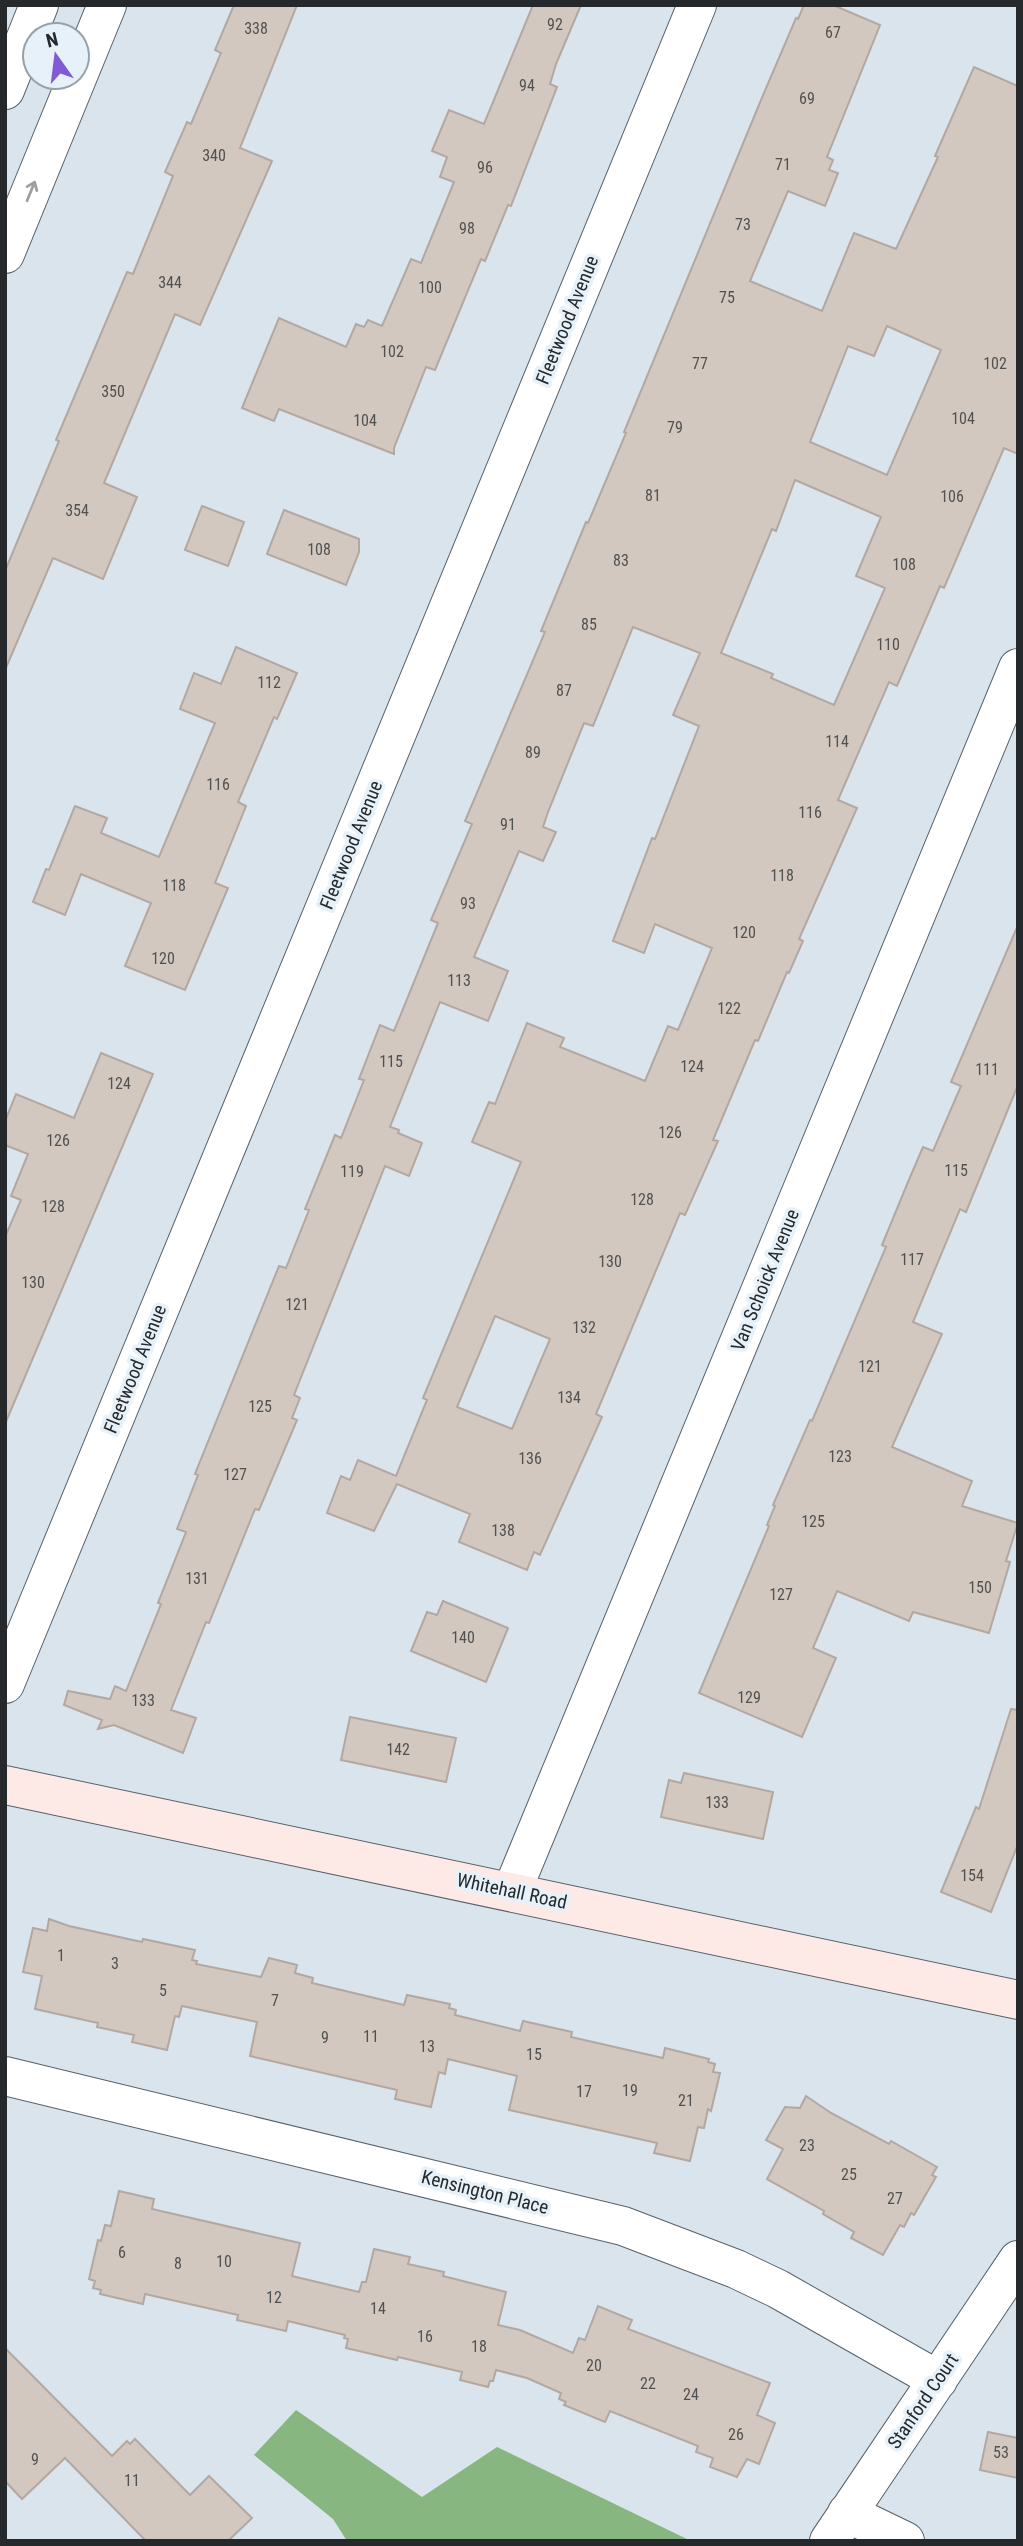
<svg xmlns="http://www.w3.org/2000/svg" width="1023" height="2546" viewBox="0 0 1023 2546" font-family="'Roboto Condensed',sans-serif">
<rect width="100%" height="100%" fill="#d9e4ec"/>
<!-- forest -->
<path fill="#88b681" d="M296,2410L422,2497L497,2447L691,2541H347L333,2519L254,2455Z"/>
<!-- building -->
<g fill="#d3c8c0" stroke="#b3a8a1" stroke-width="2" fill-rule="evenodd">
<path d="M234,5H297L240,148L272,161L200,325L175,314L104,483L137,497L103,579L53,558L5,670V571L59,441L56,440L127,272L133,274L173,176L165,172L187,122L191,124L221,53L215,50Z"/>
<path d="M533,5H581L556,64L550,84L557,87L511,206L508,205L485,261L481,259L435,370L426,367L394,448V454L279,409L274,421L242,408L279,318L346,347L356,324L364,327L368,320L382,326L411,259L421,263L454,182L440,177L447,157L432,151L449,110L484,124Z"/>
<path d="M804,5H833L880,25L827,157L833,160L829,170L838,173L825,206L788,191L750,281L822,311L854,233L896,249L938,157L935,156L974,67L1018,86V454L1004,448L944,588L940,586L897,686L889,682L838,800L857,808L799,939L803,941L789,973L787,972L758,1041L755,1040L713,1140L718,1141L685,1215L680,1213L596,1414L602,1417L540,1555L534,1552L527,1570L459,1542L470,1514L397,1484L374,1531L327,1513L341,1476L350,1480L358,1460L396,1476L427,1400L423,1398L521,1162L472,1142L489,1102L495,1104L527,1023L564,1038L560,1047L645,1081L668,1026L678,1030L712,948L655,924L644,953L613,941L652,838L655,839L699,726L673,715L700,653L633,627L593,726L584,723L548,812L543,827L556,832L543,861L519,851L474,957L508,971L488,1021L440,1002L390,1127L399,1130L398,1133L422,1143L409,1176L385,1166L294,1395L300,1398L292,1418L297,1420L259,1510L255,1509L209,1623L206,1622L171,1710L196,1718L183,1753L114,1725L98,1729L102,1720L64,1705L68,1691L110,1699L115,1686L126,1691L161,1604L158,1603L186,1532L177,1529L198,1475L195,1474L279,1266L286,1268L309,1210L305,1209L335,1135L341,1138L364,1080L359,1079L380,1025L394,1031L438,923L431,920L472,824L465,821L545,632L541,631L586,522L588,523L626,433L624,432L761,100L796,18L798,19ZM887,326L941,350L887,475L810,442L848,346L874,356ZM795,480L881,517L856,576L885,588L834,705L771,678L773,674L721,653L772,529L776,531ZM495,1316L550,1339L512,1429L457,1407Z"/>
<path d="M202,506L244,522L228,566L185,550Z"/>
<path d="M284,510L359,539V552L346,585L267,554Z"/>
<path d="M236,647L297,673L277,719L274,717L238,802L246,806L215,883L228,888L185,990L125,966L151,903L81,874L65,915L33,902L46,869L49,870L75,806L107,818L101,833L159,857L215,723L180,709L194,673L221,684Z"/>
<path d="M1018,925V1085L966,1212L960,1209L913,1322L942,1334L892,1447L972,1481L962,1506L1018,1523L1006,1561L1010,1562L989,1633L913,1612L909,1621L837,1591L813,1648L836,1658L802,1737L699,1693L769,1526L767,1525L775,1506L773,1505L810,1420L812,1421L886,1247L882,1245L908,1182L923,1147L933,1151L961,1086L951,1082Z"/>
<path d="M101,1053L153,1074L5,1424V1237L21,1200L11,1196L28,1154L5,1145V1121L16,1094L74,1118Z"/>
<path d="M443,1601L508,1628L486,1682L411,1651L427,1612L437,1615Z"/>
<path d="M1011,1709L1018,1710V1844L991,1912L941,1892L976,1807L979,1809Z"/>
<path d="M350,1717L456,1738L446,1782L341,1760Z"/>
<path d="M684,1773L773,1792L763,1839L661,1817L669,1780L681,1783Z"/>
<path d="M49,1919L69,1926L142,1942L143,1939L195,1950L192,1960L197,1961L196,1964L261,1977L269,1958L297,1965L295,1973L313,1978L312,1983L404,2005L407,1995L450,2004L449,2008L456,2010L455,2015L520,2031L523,2021L572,2032L571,2037L663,2058L665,2048L709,2059L708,2062L715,2064L713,2072L720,2073L711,2111L708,2109L704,2128L698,2127L690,2161L654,2153L657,2143L509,2110L517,2076L448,2059L445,2074L439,2072L431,2107L395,2099L397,2090L250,2056L257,2022L182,2006L179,2017L175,2016L167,2050L132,2042L134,2035L97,2027L98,2023L35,2009L42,1976L23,1972L33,1928L47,1931Z"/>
<path d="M806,2096L831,2113L889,2144L891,2141L937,2167L932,2175L936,2177L914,2215L911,2213L904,2227L900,2225L883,2255L851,2238L854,2232L823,2214L824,2211L767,2179L783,2149L766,2140L785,2107L800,2108Z"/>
<path d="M119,2191L154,2199L152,2209L300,2243L292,2276L359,2292L362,2282H366L374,2249L410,2257L408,2264L444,2272L443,2276L506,2292L498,2325L520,2330L573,2353L579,2338L585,2340L598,2306L632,2320L628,2329L770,2383L757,2415L775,2423L759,2464L747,2459L737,2477L710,2467L713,2458L696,2452L698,2446L610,2411L605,2422L564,2405L566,2402L559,2399L561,2393L527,2378L496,2370L493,2381H490L488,2387L460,2380L462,2372L398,2357L397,2360L346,2348L348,2339L344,2338L345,2335L288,2321L286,2331L237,2320L238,2315L145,2294L143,2304L100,2294L101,2290L93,2288L95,2281L89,2279L98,2240L101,2241L105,2225L111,2226Z"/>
<path d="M5,2348L112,2456L127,2441L130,2444L135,2439L190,2495L209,2476L252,2518L228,2541H146L65,2458L22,2499L5,2481Z"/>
<path d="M988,2432L1018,2438V2478L980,2470Z"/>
</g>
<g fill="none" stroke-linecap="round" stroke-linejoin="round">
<!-- street casing -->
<g stroke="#59626a" stroke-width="40">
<g id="street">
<path d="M5,90L39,5"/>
<path d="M5,254L107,5"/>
<path d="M5,1684L697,5"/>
<path d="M512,1891L1018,668"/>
<path d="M5,2076L623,2226L736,2269L778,2289L938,2380"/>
<path d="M847,2513L905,2541"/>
<path d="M829,2541L1018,2260"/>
</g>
</g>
<!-- secondary casing -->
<g stroke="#59626a" stroke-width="40">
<path id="secondary" d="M5,1785L1018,2000"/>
</g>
<!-- street -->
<use href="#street" stroke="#fff" stroke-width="38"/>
<!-- secondary -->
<use href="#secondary" stroke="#fde9e5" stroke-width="38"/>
</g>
<!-- one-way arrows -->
<defs><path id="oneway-shaft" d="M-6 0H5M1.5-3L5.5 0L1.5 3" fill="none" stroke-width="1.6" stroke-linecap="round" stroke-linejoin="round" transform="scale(1.75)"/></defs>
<use stroke="#9d9fa0" href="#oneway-shaft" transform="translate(31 191) rotate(-68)"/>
<g text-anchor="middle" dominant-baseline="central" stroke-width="7" stroke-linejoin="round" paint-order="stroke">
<!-- number labels -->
<g font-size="16" fill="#505151">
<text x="555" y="24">92</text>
<text x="256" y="28">338</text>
<text x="833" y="32">67</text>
<text x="527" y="85">94</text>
<text x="807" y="98">69</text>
<text x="214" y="155">340</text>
<text x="783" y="164">71</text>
<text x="485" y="167">96</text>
<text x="743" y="224">73</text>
<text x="467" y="228">98</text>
<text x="170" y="282">344</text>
<text x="430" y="287">100</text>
<text x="727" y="297">75</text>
<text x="392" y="351">102</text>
<text x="700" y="363">77</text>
<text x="995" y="363">102</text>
<text x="113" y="391">350</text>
<text x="963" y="418">104</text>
<text x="365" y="420">104</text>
<text x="675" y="427">79</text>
<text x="653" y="495">81</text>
<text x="952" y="496">106</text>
<text x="77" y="510">354</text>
<text x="319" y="549">108</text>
<text x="621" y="560">83</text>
<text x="904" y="564">108</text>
<text x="589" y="624">85</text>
<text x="888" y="644">110</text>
<text x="269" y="682">112</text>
<text x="564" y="690">87</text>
<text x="837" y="741">114</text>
<text x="533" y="752">89</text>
<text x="218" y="784">116</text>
<text x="810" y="812">116</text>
<text x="508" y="824">91</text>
<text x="782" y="875">118</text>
<text x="174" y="885">118</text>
<text x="468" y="903">93</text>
<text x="744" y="932">120</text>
<text x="163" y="958">120</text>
<text x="459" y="980">113</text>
<text x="729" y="1008">122</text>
<text x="391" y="1061">115</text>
<text x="692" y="1066">124</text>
<text x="987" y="1069">111</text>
<text x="119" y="1083">124</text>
<text x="670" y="1132">126</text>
<text x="58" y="1140">126</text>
<text x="956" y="1170">115</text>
<text x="352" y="1171">119</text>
<text x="642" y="1199">128</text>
<text x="53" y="1206">128</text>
<text x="912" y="1259">117</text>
<text x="610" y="1261">130</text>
<text x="33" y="1282">130</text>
<text x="297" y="1304">121</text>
<text x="584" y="1327">132</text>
<text x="870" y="1366">121</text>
<text x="569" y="1397">134</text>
<text x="260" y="1406">125</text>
<text x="840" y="1456">123</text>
<text x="530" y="1458">136</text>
<text x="235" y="1474">127</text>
<text x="813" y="1521">125</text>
<text x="503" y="1530">138</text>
<text x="197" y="1578">131</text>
<text x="980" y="1587">150</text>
<text x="781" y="1594">127</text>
<text x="463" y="1637">140</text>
<text x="749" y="1697">129</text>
<text x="143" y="1700">133</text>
<text x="398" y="1749">142</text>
<text x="717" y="1802">133</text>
<text x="972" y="1875">154</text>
<text x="61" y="1955">1</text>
<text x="115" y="1963">3</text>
<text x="163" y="1990">5</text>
<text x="275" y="2000">7</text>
<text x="371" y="2036">11</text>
<text x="325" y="2037">9</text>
<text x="427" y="2046">13</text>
<text x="534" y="2054">15</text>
<text x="630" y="2090">19</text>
<text x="584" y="2091">17</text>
<text x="686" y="2100">21</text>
<text x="807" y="2145">23</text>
<text x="849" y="2174">25</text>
<text x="895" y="2198">27</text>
<text x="122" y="2252">6</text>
<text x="224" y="2261">10</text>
<text x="178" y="2263">8</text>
<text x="274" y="2297">12</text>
<text x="378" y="2308">14</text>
<text x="425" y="2336">16</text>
<text x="479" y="2346">18</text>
<text x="594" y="2365">20</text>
<text x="648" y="2383">22</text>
<text x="691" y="2394">24</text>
<text x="736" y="2434">26</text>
<text x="1001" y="2452">53</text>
<text x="35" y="2459">9</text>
<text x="132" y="2480">11</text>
</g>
<!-- street labels -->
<g font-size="19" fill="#25292c" stroke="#e6f1fa">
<text transform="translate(567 320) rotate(-68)">Fleetwood Avenue</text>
<text transform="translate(351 845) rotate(-68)">Fleetwood Avenue</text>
<text transform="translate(765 1280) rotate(-68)">Van Schoick Avenue</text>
<text transform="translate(135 1369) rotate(-68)">Fleetwood Avenue</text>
<text transform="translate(512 1891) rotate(12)">Whitehall Road</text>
<text transform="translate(485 2192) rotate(14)">Kensington Place</text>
<text transform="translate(923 2401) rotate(-56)">Stanford Court</text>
</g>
</g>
<!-- border -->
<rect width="1023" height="2546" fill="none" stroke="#25292c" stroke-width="14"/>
<!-- north arrow -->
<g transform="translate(56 56) rotate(346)"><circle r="33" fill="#e6f1fa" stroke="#99a1a8" stroke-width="2"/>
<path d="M0-5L12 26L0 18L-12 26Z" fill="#815bd5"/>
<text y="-10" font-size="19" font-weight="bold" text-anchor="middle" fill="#25292c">N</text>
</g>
</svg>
